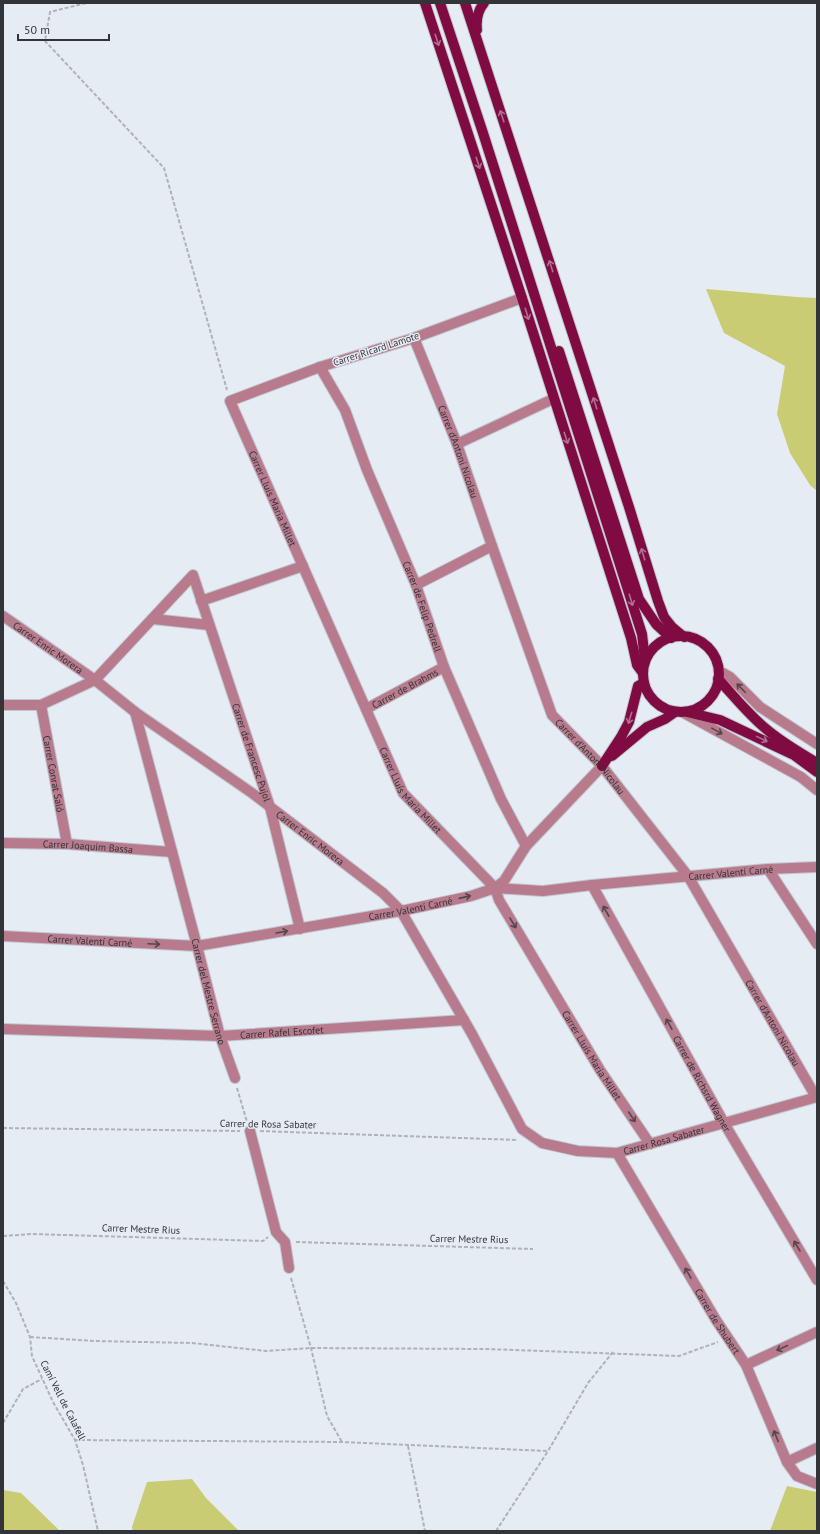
<svg xmlns="http://www.w3.org/2000/svg" width="820" height="1534" viewBox="0 0 820 1534" font-family="'PT Sans',sans-serif">
<rect width="100%" height="100%" fill="#e5ecf4"/>
<!-- green -->
<g fill="#c9cc73">
<path d="M706,289L797,297L817,298V491L810,485L790,453L777,414L785,366L724,333Z"/>
<path d="M192,1479L206,1498L239,1531H133L132,1527L147,1482Z"/>
<path d="M787,1486L817,1492V1531H770Z"/>
<path d="M3,1490L21,1493L60,1531H3Z"/>
</g>
<g fill="none" stroke-linecap="round" stroke-linejoin="round">
<!-- minor casing -->
<g stroke="#c1c7ce" stroke-width="12">
<g id="minor">
<path id="s1" d="M522,298L414,338L320,367L230,401L403,793L495,888L499,900L600,1070L650,1144"/>
<path id="s2" d="M414,338L457,444L492,546L552,715L602,766L688,876L816,1097"/>
<path id="s3" d="M320,367L345,410L367,470L416,585L444,667L501,799L526,846"/>
<path d="M457,444L553,399"/>
<path d="M416,585L492,546"/>
<path d="M201,601L303,566"/>
<path id="s4" d="M3,616L95,680L135,712L252,793L383,893L401,911L472,1034L522,1129L542,1143L578,1151L617,1153L817,1097"/>
<path d="M153,619L209,625"/>
<path d="M719,671L730,677L760,707L817,744"/>
<path id="s5" d="M3,705H41L95,680L193,575L270,807L300,929"/>
<path id="s6" d="M41,705L67,844"/>
<path id="s7" d="M366,709L444,667"/>
<path id="s8" d="M135,712L197,946L220,1036L235,1078"/>
<path d="M684,713L801,777L817,790"/>
<path id="s9" d="M3,843L67,844L172,852"/>
<path d="M768,869L817,944"/>
<path id="s10" d="M592,885L724,1123L817,1280"/>
<path d="M495,888L504,881L526,846L602,766"/>
<path id="s11" d="M3,936L197,946L401,911L471,896L495,888L543,891L592,885L768,869L817,867"/>
<path id="s12" d="M3,1029L220,1036L464,1020"/>
<path d="M250,1131L276,1232L285,1242L289,1268"/>
<path id="s13" d="M617,1153L716,1320L746,1365L787,1462L797,1476L817,1484"/>
<path d="M746,1365L817,1332"/>
<path d="M787,1462L817,1448"/>
</g>
</g>
<!-- major casing -->
<g stroke="#c1c7ce" stroke-width="12">
<g id="major">
<path d="M425,3L522,298L631,638L637,665L643,673"/>
<path d="M440,3L483,133L642,634L645,660"/>
<path d="M465,3L629,507L658,601L664,617L672,627L684,637"/>
<path d="M477,30C476,21 478,10 484,3"/>
<path d="M559,351L639,599L656,624L671,638"/>
<circle cx="681" cy="674" r="38"/>
<path d="M718,679C734,696 748,714 765,728C781,742 799,752 817,763"/>
<path d="M687,712L720,720L794,755L817,772"/>
<path d="M612,756L647,727L665,719L675,712"/>
<path d="M602,766L621,737L629,722L638,686L644,683"/>
</g>
</g>
<!-- path -->
<g stroke="#aeb3ba" stroke-width="2" stroke-dasharray="4 2" stroke-linecap="butt">
<path d="M86,3L50,12L45,41L164,168L227,390"/>
<path d="M237,1088L247,1122"/>
<path d="M3,1128L240,1131"/>
<path d="M260,1131L518,1140"/>
<path d="M3,1236L32,1234L263,1241L268,1237"/>
<path d="M296,1242L533,1249"/>
<path d="M291,1278L311,1348L327,1416L342,1442"/>
<path d="M3,1281L16,1303L30,1337L32,1356L53,1402L75,1440L83,1465L98,1531"/>
<path d="M30,1337L94,1341L192,1343L266,1351L311,1348L487,1349L679,1356L718,1342"/>
<path d="M3,1423L23,1389L42,1379"/>
<path d="M75,1440L342,1442L548,1451L588,1383L613,1352"/>
<path d="M408,1446L425,1531"/>
<path d="M496,1531L548,1451"/>
</g>
<!-- minor -->
<use href="#minor" stroke="#b87b8d" stroke-width="10"/>
<!-- major -->
<use href="#major" stroke="#7f0b42" stroke-width="10"/>
</g>
<!-- one-way arrows -->
<defs><path id="oneway-shaft" d="M-6 0H5M1.5-3L5.5 0L1.5 3" fill="none" stroke-width="1.6" stroke-linecap="round" stroke-linejoin="round"/></defs>
<g stroke="#ad7092">
<use href="#oneway-shaft" transform="translate(437 40) rotate(72)"/>
<use href="#oneway-shaft" transform="translate(502 116) rotate(-108)"/>
<use href="#oneway-shaft" transform="translate(478 163) rotate(72)"/>
<use href="#oneway-shaft" transform="translate(551 266) rotate(-108)"/>
<use href="#oneway-shaft" transform="translate(527 314) rotate(73)"/>
<use href="#oneway-shaft" transform="translate(595 403) rotate(-108)"/>
<use href="#oneway-shaft" transform="translate(566 438) rotate(72)"/>
<use href="#oneway-shaft" transform="translate(643 554) rotate(-107)"/>
<use href="#oneway-shaft" transform="translate(631 600) rotate(73)"/>
<use href="#oneway-shaft" transform="translate(630 718) rotate(107)"/>
<use href="#oneway-shaft" transform="translate(762 739) rotate(26)"/>
</g>
<g stroke="#54464c">
<use href="#oneway-shaft" transform="translate(741 688) rotate(-134)"/>
<use href="#oneway-shaft" transform="translate(717 731) rotate(29)"/>
<use href="#oneway-shaft" transform="translate(465 897) rotate(-13)"/>
<use href="#oneway-shaft" transform="translate(606 911) rotate(-119)"/>
<use href="#oneway-shaft" transform="translate(513 923) rotate(59)"/>
<use href="#oneway-shaft" transform="translate(282 932) rotate(-10)"/>
<use href="#oneway-shaft" transform="translate(154 944) rotate(3)"/>
<use href="#oneway-shaft" transform="translate(669 1024) rotate(-119)"/>
<use href="#oneway-shaft" transform="translate(632 1117) rotate(56)"/>
<use href="#oneway-shaft" transform="translate(797 1246) rotate(-121)"/>
<use href="#oneway-shaft" transform="translate(688 1273) rotate(-120)"/>
<use href="#oneway-shaft" transform="translate(782 1348) rotate(155)"/>
<use href="#oneway-shaft" transform="translate(776 1436) rotate(-112)"/>
</g>
<g text-anchor="middle" dominant-baseline="central" stroke-width="3" stroke-linejoin="round" paint-order="stroke">
<!-- street labels -->
<g font-size="10" fill="#323437" stroke="#e5ecf4">
<text transform="translate(376 349) rotate(-18)">Carrer Ricard Lamote</text>
<text stroke="none"><textPath href="#s2" startOffset="122">Carrer d'Antoni Nicolau</textPath></text>
<text stroke="none"><textPath href="#s1" startOffset="416">Carrer Lluís Maria Millet</textPath></text>
<text stroke="none"><textPath href="#s3" startOffset="261">Carrer de Felip Pedrell</textPath></text>
<text stroke="none"><textPath href="#s4" startOffset="55">Carrer Enric Morera</textPath></text>
<text stroke="none"><textPath href="#s7" startOffset="44">Carrer de Brahms</textPath></text>
<text stroke="none"><textPath href="#s5" startOffset="428">Carrer de Francesc Pujol</textPath></text>
<text stroke="none"><textPath href="#s2" startOffset="458">Carrer d'Antoni Nicolau</textPath></text>
<text stroke="none"><textPath href="#s6" startOffset="70">Carrer Conrat Saló</textPath></text>
<text stroke="none"><textPath href="#s1" startOffset="740">Carrer Lluís Maria Millet</textPath></text>
<text stroke="none"><textPath href="#s4" startOffset="379">Carrer Enric Morera</textPath></text>
<text stroke="none"><textPath href="#s9" startOffset="85">Carrer Joaquim Bassa</textPath></text>
<text stroke="none"><textPath href="#s11" startOffset="735">Carrer Valentí Carné</textPath></text>
<text stroke="none"><textPath href="#s11" startOffset="411">Carrer Valentí Carné</textPath></text>
<text stroke="none"><textPath href="#s11" startOffset="87">Carrer Valentí Carné</textPath></text>
<text stroke="none"><textPath href="#s8" startOffset="289">Carrer del Mestre Serrano</textPath></text>
<text stroke="none"><textPath href="#s2" startOffset="782">Carrer d'Antoni Nicolau</textPath></text>
<text stroke="none"><textPath href="#s12" startOffset="279">Carrer Rafel Escofet</textPath></text>
<text stroke="none"><textPath href="#s1" startOffset="1064">Carrer Lluís Maria Millet</textPath></text>
<text stroke="none"><textPath href="#s10" startOffset="227">Carrer de Richsrd Wagner</textPath></text>
<text transform="translate(268 1124) rotate(1)">Carrer de Rosa Sabater</text>
<text stroke="none"><textPath href="#s4" startOffset="894">Carrer Rosa Sabater</textPath></text>
<text transform="translate(141 1229) rotate(2)">Carrer Mestre Rius</text>
<text transform="translate(469 1239) rotate(1)">Carrer Mestre Rius</text>
<text stroke="none"><textPath href="#s13" startOffset="196">Carrer de Shubert</textPath></text>
<text transform="translate(63 1400) rotate(63)">Camí Vell de Calafell</text>
</g>
</g>
<!-- border -->
<rect width="820" height="1534" fill="none" stroke="#323437" stroke-width="8"/>
<!-- scale -->
<path d="M18 34v6h91v-6" fill="none" stroke="#323437" stroke-width="2"/>
<text x="24" y="34" font-size="12" fill="#323437" stroke="#e5ecf4" stroke-width="3" paint-order="stroke">50 m</text>
</svg>
